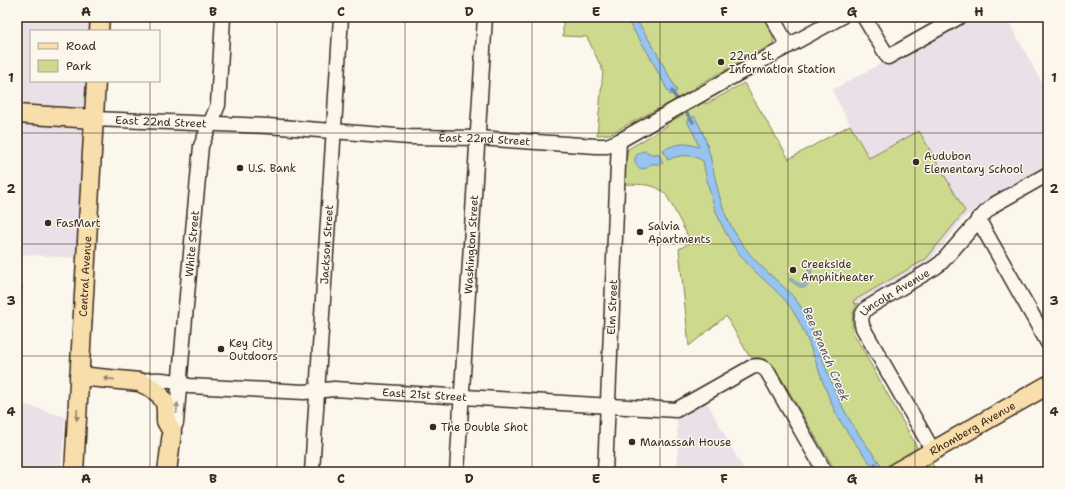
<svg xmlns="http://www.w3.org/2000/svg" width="1065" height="489" viewBox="0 0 1065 489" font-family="'Shantell Sans',sans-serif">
<rect width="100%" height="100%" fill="#fbf7ec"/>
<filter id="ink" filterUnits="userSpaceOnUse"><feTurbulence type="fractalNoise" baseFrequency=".025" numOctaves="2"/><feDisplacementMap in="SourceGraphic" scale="8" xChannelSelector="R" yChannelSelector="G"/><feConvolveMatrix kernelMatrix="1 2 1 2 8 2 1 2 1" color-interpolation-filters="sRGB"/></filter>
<g filter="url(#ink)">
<!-- built -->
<g fill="#eae0e7">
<path d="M17,17H106V31H31V81H103L92,259L17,254Z"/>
<path d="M973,17H1006L1048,94V164L996,195L972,211L964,218L927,264L861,301L856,307L789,160L850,125L832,90L882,63L896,60Z"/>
<path d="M705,399L745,472H678L677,415Z"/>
<path d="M17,402L65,417L61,472H17Z"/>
</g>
<!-- green -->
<g fill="#cdd98c" stroke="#848255">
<path d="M563,17H763C767,25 776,35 773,44L696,86L706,104L744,83L789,159L850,125L869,158L919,131L965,211L926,259L853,301L854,304L858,303C851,313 851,323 854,334L917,447L905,472H836L774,366C768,360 760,356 752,358L750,355L749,356L726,316L689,346L679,249L691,242L667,196C656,182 639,185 624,184L627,153L628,149L667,126L657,109L610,134L597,135L603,71L587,37L563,36Z"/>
<path d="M22,286L17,337V287Z"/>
<path d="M931,462L937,472H913Z"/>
</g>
<!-- water -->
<g fill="#96c3f0" stroke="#72869c">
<path d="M625,17H635L657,53L677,91L670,95L648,53Z"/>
<path d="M694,116C715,148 712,188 729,222C738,240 750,256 765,270C778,282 791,292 801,307C807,317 811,328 816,340C823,360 830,380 839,399C849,423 866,444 881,465L874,469C861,450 845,432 835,411C820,380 813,346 796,316C784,294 763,281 747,263C720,233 710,199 703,161C692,154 680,154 668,160L663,150C678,143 683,142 699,147L694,134L687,121Z"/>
<path d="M645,151C650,153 652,156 658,153L663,163L659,164H651C639,179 625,154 645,151Z"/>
<path d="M811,262H813L814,264L811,266C812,273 812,289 801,287C797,286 793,282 789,280L791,278C795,281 800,286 805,284C810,278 810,271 807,264Z"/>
</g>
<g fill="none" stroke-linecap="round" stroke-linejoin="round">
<!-- stream -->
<g stroke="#72869c" stroke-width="3.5">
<path d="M672,91L679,103"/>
<path d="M683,108L693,122"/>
<path d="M875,464L880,472"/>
</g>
<!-- minor casing -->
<g stroke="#3b2a1e" stroke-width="17">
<g id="minor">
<path d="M772,17L788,46"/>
<path d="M864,17L888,57L959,17"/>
<path id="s1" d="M94,119L268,126L409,137L478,138L596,146H607L619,141L739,73L841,17"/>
<path d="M978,219L1048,343"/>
<path id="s2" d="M139,382C155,378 173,380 189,386L304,392L334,389L676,410L752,367C758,365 762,366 767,371L825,472"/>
<path id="s3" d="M172,432L176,423L186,306L201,146L218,105L223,17"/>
<path id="s4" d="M933,451L863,328C860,320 861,314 867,308L934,268L941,263L985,213L995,204L1048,174"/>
<path id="s5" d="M312,472L341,17"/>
<path id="s6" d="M457,472L485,17"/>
<path id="s7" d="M605,472L619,141"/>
</g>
</g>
<!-- major casing -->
<g stroke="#3b2a1e" stroke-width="21">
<g id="major">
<path d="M99,31L100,17"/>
<path d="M17,114L94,119"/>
<path d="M79,376L139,382L152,388L160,395L165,403L166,410V421L172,432L167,472"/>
<path id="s8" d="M74,472L96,81"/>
<path id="s9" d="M896,472L1048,385"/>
</g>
</g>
<!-- minor -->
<use href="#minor" stroke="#fbf7ec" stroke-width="14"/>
<!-- major -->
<use href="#major" stroke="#f8deab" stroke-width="18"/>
</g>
<!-- one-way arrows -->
<defs><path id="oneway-solid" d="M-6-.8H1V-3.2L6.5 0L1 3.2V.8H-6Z"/></defs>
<g fill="#9a8464">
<use href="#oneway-solid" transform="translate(109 379) rotate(-174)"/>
<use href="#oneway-solid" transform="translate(77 415) rotate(93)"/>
</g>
<use fill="#9b9085" href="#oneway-solid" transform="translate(177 408) rotate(-85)"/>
</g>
<!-- grid -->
<path fill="none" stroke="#3b2a1e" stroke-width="1" stroke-opacity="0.55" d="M150,17V31M277,17V472M405,17V472M532,17V472M660,17V472M788,17V472M915,17V472M150,81V472M17,133H1048M17,244H1048M17,356H1048"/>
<!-- markers -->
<g fill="#3b2a1e" stroke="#fbf7ec" stroke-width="1.5">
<circle cx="721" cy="62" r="4"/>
<circle cx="916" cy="162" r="4"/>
<circle cx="240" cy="168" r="4"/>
<circle cx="48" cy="223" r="4"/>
<circle cx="640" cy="232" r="4"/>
<circle cx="793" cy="270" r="4"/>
<circle cx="221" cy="349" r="4"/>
<circle cx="433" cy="427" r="4"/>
<circle cx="632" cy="442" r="4"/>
</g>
<g text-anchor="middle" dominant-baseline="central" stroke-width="3" stroke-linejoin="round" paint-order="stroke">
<!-- poi labels -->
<g font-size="11" fill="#3b2a1e" stroke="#fbf7ec" text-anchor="start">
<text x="729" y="56">22nd St.<tspan x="729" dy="13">Information Station</tspan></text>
<text x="924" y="156">Audubon<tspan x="924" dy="13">Elementary School</tspan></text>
<text x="248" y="168">U.S. Bank</text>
<text x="56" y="223">FasMart</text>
<text x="648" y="226">Salvia<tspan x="648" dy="13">Apartments</tspan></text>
<text x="801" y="264">Creekside<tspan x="801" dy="13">Amphitheater</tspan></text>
<text x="229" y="343">Key City<tspan x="229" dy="13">Outdoors</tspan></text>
<text x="441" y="427">The Double Shot</text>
<text x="640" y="442">Manassah House</text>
</g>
<!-- street labels -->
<g font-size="11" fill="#3b2a1e" stroke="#fbf7ec">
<text stroke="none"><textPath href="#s1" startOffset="67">East 22nd Street</textPath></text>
<text stroke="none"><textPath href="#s1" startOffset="391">East 22nd Street</textPath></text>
<text stroke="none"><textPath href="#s3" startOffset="190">White Street</textPath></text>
<text stroke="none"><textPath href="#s6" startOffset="228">Washington Street</textPath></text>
<text stroke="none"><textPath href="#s5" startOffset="228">Jackson Street</textPath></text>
<text stroke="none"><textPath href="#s8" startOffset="196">Central Avenue</textPath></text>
<text stroke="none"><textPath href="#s4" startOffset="195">Lincoln Avenue</textPath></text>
<text stroke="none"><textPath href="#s7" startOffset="165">Elm Street</textPath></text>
<text stroke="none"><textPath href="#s2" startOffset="287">East 21st Street</textPath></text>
<text stroke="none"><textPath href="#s9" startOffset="88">Rhomberg Avenue</textPath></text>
</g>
<!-- water labels -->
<g font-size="12" font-style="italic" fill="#56585d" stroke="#fbf7ec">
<text transform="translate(826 354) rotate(67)">Bee Branch Creek</text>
</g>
</g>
<!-- margin -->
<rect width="1065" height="489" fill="none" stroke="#fbf7ec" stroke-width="44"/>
<!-- legend -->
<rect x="30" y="30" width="130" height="52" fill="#fbf7ec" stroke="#aea59a"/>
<rect x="38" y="43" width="20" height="6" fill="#f8deab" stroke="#aea59a"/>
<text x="66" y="50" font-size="12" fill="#3b2a1e">Road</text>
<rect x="38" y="60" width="20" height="12" fill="#cdd98c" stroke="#aea59a"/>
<text x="66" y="70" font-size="12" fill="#3b2a1e">Park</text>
<rect x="22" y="22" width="1021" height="445" fill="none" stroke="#3b2a1e" stroke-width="1.5"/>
<g font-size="13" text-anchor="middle" font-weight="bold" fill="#3b2a1e">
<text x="86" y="16">A</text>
<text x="213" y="16">B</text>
<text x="341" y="16">C</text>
<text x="469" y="16">D</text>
<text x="596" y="16">E</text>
<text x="724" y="16">F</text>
<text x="852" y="16">G</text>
<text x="979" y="16">H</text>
<text x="11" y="82">1</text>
<text x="1054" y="82">1</text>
<text x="11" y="193">2</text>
<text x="1054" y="193">2</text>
<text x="11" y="305">3</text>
<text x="1054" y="305">3</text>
<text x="11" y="416">4</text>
<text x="1054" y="416">4</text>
<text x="86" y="483">A</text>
<text x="213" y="483">B</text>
<text x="341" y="483">C</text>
<text x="469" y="483">D</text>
<text x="596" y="483">E</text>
<text x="724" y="483">F</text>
<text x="852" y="483">G</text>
<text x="979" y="483">H</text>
</g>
</svg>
